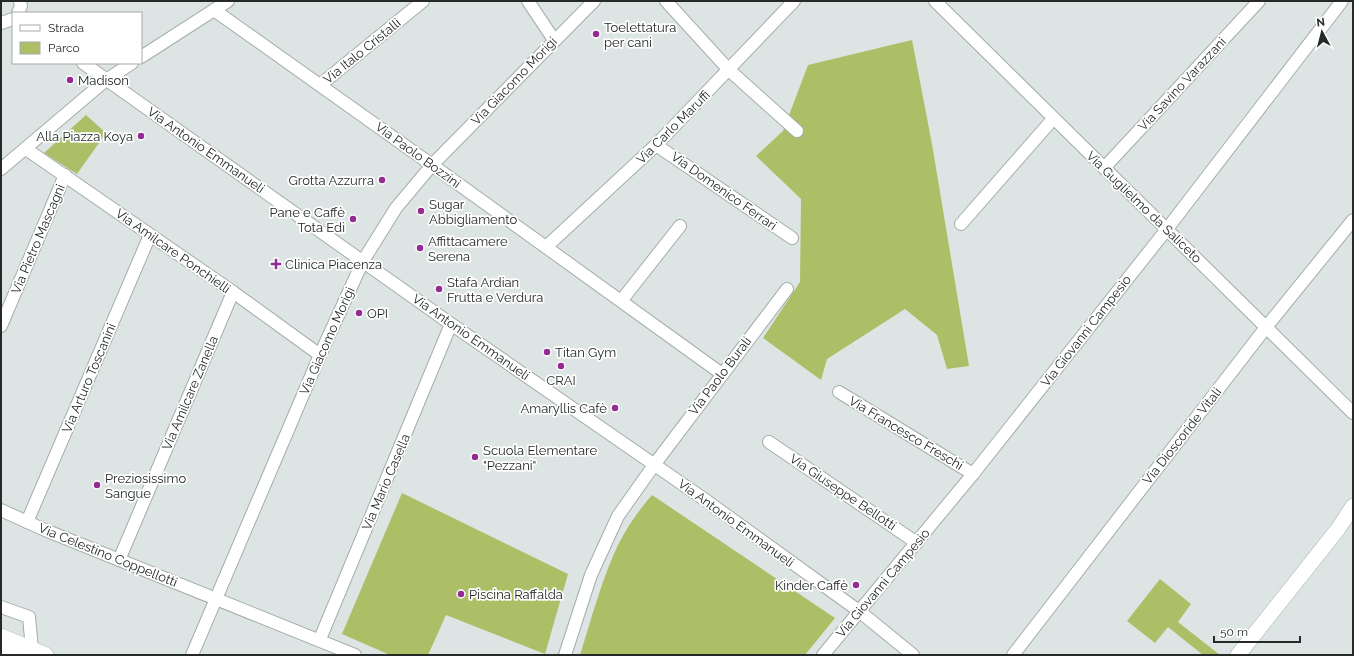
<svg xmlns="http://www.w3.org/2000/svg" width="1354" height="656" viewBox="0 0 1354 656" font-family="Raleway,sans-serif">
<rect width="100%" height="100%" fill="#dce5e3"/>
<!-- green -->
<g fill="#acbf67">
<path d="M912,40L932,144L969,366L947,369L937,335L905,309L827,359L821,380L763,338L800,282L801,199L756,156L783,131L808,65Z"/>
<path d="M86,115L106,133L77,174L44,153Z"/>
<path d="M402,493L568,574L545,654L446,615L428,655H390L342,634Z"/>
<path d="M652,495L835,618L805,655H580C592,617 602,578 619,543C628,525 640,509 652,495Z"/>
<path d="M1160,579L1191,604L1178,622L1220,655H1203L1168,627L1155,643L1127,621Z"/>
</g>
<g fill="none" stroke-linecap="round" stroke-linejoin="round">
<!-- minor casing -->
<g stroke="#a4adab" stroke-width="14">
<g id="minor">
<path d="M528,1L554,40"/>
<path d="M666,1L729,70L797,131"/>
<path d="M935,1L1353,413"/>
<path d="M214,10L432,165L722,374"/>
<path d="M18,13L21,6L20,1"/>
<path d="M1,23L13,19"/>
<path d="M141,57L228,1"/>
<path d="M83,63L451,324L704,499L859,611L913,655"/>
<path d="M320,85L423,1"/>
<path d="M656,145L792,238"/>
<path d="M26,149L233,292L320,355"/>
<path d="M1104,168L1259,1"/>
<path d="M1,169L106,80L132,63"/>
<path d="M961,224L1053,119"/>
<path d="M546,247L656,145L794,1"/>
<path d="M621,301L680,226"/>
<path d="M1,326L65,175"/>
<path d="M839,392L973,474"/>
<path d="M769,442L917,543"/>
<path d="M1,510L45,530L355,655"/>
<path d="M27,522L150,235"/>
<path d="M119,560L233,292"/>
<path d="M1,607L29,617L32,649"/>
<path d="M320,639L451,324"/>
<path d="M192,655L320,355L363,261L396,208L432,165L594,1"/>
<path d="M565,655L591,575L618,516L654,465L787,289"/>
<path d="M823,655L973,474L1167,229L1342,1"/>
<path d="M1013,655L1267,326L1353,220"/>
</g>
</g>
<!-- major casing -->
<g stroke="#a4adab" stroke-width="16">
<g id="major">
<path d="M1,636L46,655"/>
<path d="M1,649L16,655"/>
<path d="M1238,655L1338,529L1353,506"/>
</g>
</g>
<!-- minor -->
<use href="#minor" stroke="#fff" stroke-width="12"/>
<!-- major -->
<use href="#major" stroke="#fff" stroke-width="15"/>
</g>
<!-- markers -->
<g fill="#932b90" stroke="#fff" stroke-width="1.5">
<circle cx="596" cy="34" r="4"/>
<circle cx="70" cy="80" r="4"/>
<circle cx="141" cy="136" r="4"/>
<circle cx="382" cy="180" r="4"/>
<circle cx="421" cy="211" r="4"/>
<circle cx="353" cy="219" r="4"/>
<circle cx="420" cy="248" r="4"/>
<path d="M274 258h4v4h4v4h-4v4h-4v-4h-4v-4h4z"/>
<circle cx="439" cy="289" r="4"/>
<circle cx="359" cy="313" r="4"/>
<circle cx="547" cy="352" r="4"/>
<circle cx="561" cy="366" r="4"/>
<circle cx="615" cy="408" r="4"/>
<circle cx="475" cy="457" r="4"/>
<circle cx="97" cy="485" r="4"/>
<circle cx="856" cy="585" r="4"/>
<circle cx="461" cy="594" r="4"/>
</g>
<g text-anchor="middle" dominant-baseline="central" stroke-width="3.5" stroke-linejoin="round" paint-order="stroke">
<!-- poi labels -->
<g font-size="13" fill="#252928" stroke="#fff" text-anchor="start">
<text x="604" y="27">Toelettatura<tspan x="604" dy="15">per cani</tspan></text>
<text x="78" y="80">Madison</text>
<text x="133" y="136" text-anchor="end">Alla Piazza Koya</text>
<text x="374" y="180" text-anchor="end">Grotta Azzurra</text>
<text x="429" y="204">Sugar<tspan x="429" dy="15">Abbigliamento</tspan></text>
<text x="345" y="212" text-anchor="end">Pane e Caffè<tspan x="345" dy="15">Tota Edi</tspan></text>
<text x="428" y="241">Affittacamere<tspan x="428" dy="15">Serena</tspan></text>
<text x="285" y="264">Clinica Piacenza</text>
<text x="447" y="282">Stafa Ardian<tspan x="447" dy="15">Frutta e Verdura</tspan></text>
<text x="367" y="313">OPI</text>
<text x="555" y="352">Titan Gym</text>
<text x="561" y="380" text-anchor="middle">CRAI</text>
<text x="607" y="408" text-anchor="end">Amaryllis Cafè</text>
<text x="483" y="450">Scuola Elementare<tspan x="483" dy="15">"Pezzani"</tspan></text>
<text x="105" y="478">Preziosissimo<tspan x="105" dy="15">Sangue</tspan></text>
<text x="848" y="585" text-anchor="end">Kinder Caffè</text>
<text x="469" y="594">Piscina Raffalda</text>
</g>
<!-- street labels -->
<g font-size="13" fill="#252928" stroke="#fff">
<text transform="translate(362 51) rotate(-39)">Via Italo Cristalli</text>
<text transform="translate(514 81) rotate(-46)">Via Giacomo Morigi</text>
<text transform="translate(1182 84) rotate(-47)">Via Savino Varazzani</text>
<text transform="translate(673 127) rotate(-45)">Via Carlo Maruffi</text>
<text transform="translate(206 150) rotate(35)">Via Antonio Emmanueli</text>
<text transform="translate(418 155) rotate(36)">Via Paolo Bozzini</text>
<text transform="translate(724 191) rotate(35)">Via Domenico Ferrari</text>
<text transform="translate(1144 207) rotate(44)">Via Guglielmo da Saliceto</text>
<text transform="translate(38 239) rotate(-67)">Via Pietro Mascagni</text>
<text transform="translate(173 251) rotate(35)">Via Amilcare Ponchielli</text>
<text transform="translate(1086 331) rotate(-52)">Via Giovanni Campesio</text>
<text transform="translate(471 337) rotate(35)">Via Antonio Emmanueli</text>
<text transform="translate(327 341) rotate(-66)">Via Giacomo Morigi</text>
<text transform="translate(720 376) rotate(-53)">Via Paolo Burali</text>
<text transform="translate(89 378) rotate(-67)">Via Arturo Toscanini</text>
<text transform="translate(190 393) rotate(-67)">Via Amilcare Zanella</text>
<text transform="translate(906 433) rotate(31)">Via Francesco Freschi</text>
<text transform="translate(1182 436) rotate(-52)">Via Dioscoride Vitali</text>
<text transform="translate(386 482) rotate(-67)">Via Mario Casella</text>
<text transform="translate(843 492) rotate(34)">Via Giuseppe Bellotti</text>
<text transform="translate(736 523) rotate(36)">Via Antonio Emmanueli</text>
<text transform="translate(108 555) rotate(22)">Via Celestino Coppellotti</text>
<text transform="translate(883 583) rotate(-50)">Via Giovanni Campesio</text>
</g>
</g>
<!-- border -->
<rect width="1354" height="656" fill="none" stroke="#252928" stroke-width="4"/>
<!-- legend -->
<rect x="12" y="12" width="130" height="52" fill="#ffffff" stroke="#a8a9a9"/>
<rect x="20" y="25" width="20" height="6" fill="#ffffff" stroke="#a8a9a9"/>
<text x="48" y="32" font-size="12" fill="#252928">Strada</text>
<rect x="20" y="42" width="20" height="12" fill="#acbf67" stroke="#a8a9a9"/>
<text x="48" y="52" font-size="12" fill="#252928">Parco</text>
<!-- north arrow -->
<g transform="translate(1322 32) rotate(353)" stroke="#ffffff" stroke-width="3" paint-order="stroke">
<path d="M0-3L7 15L0 10L-7 15Z" fill="#252928"/>
<text y="-6" font-size="11" font-weight="bold" text-anchor="middle" fill="#252928">N</text>
</g>
<!-- scale -->
<path d="M1214 636v6h86v-6" fill="none" stroke="#252928" stroke-width="2"/>
<text x="1220" y="636" font-size="12" fill="#252928" stroke="#ffffff" stroke-width="3" paint-order="stroke">50 m</text>
</svg>
